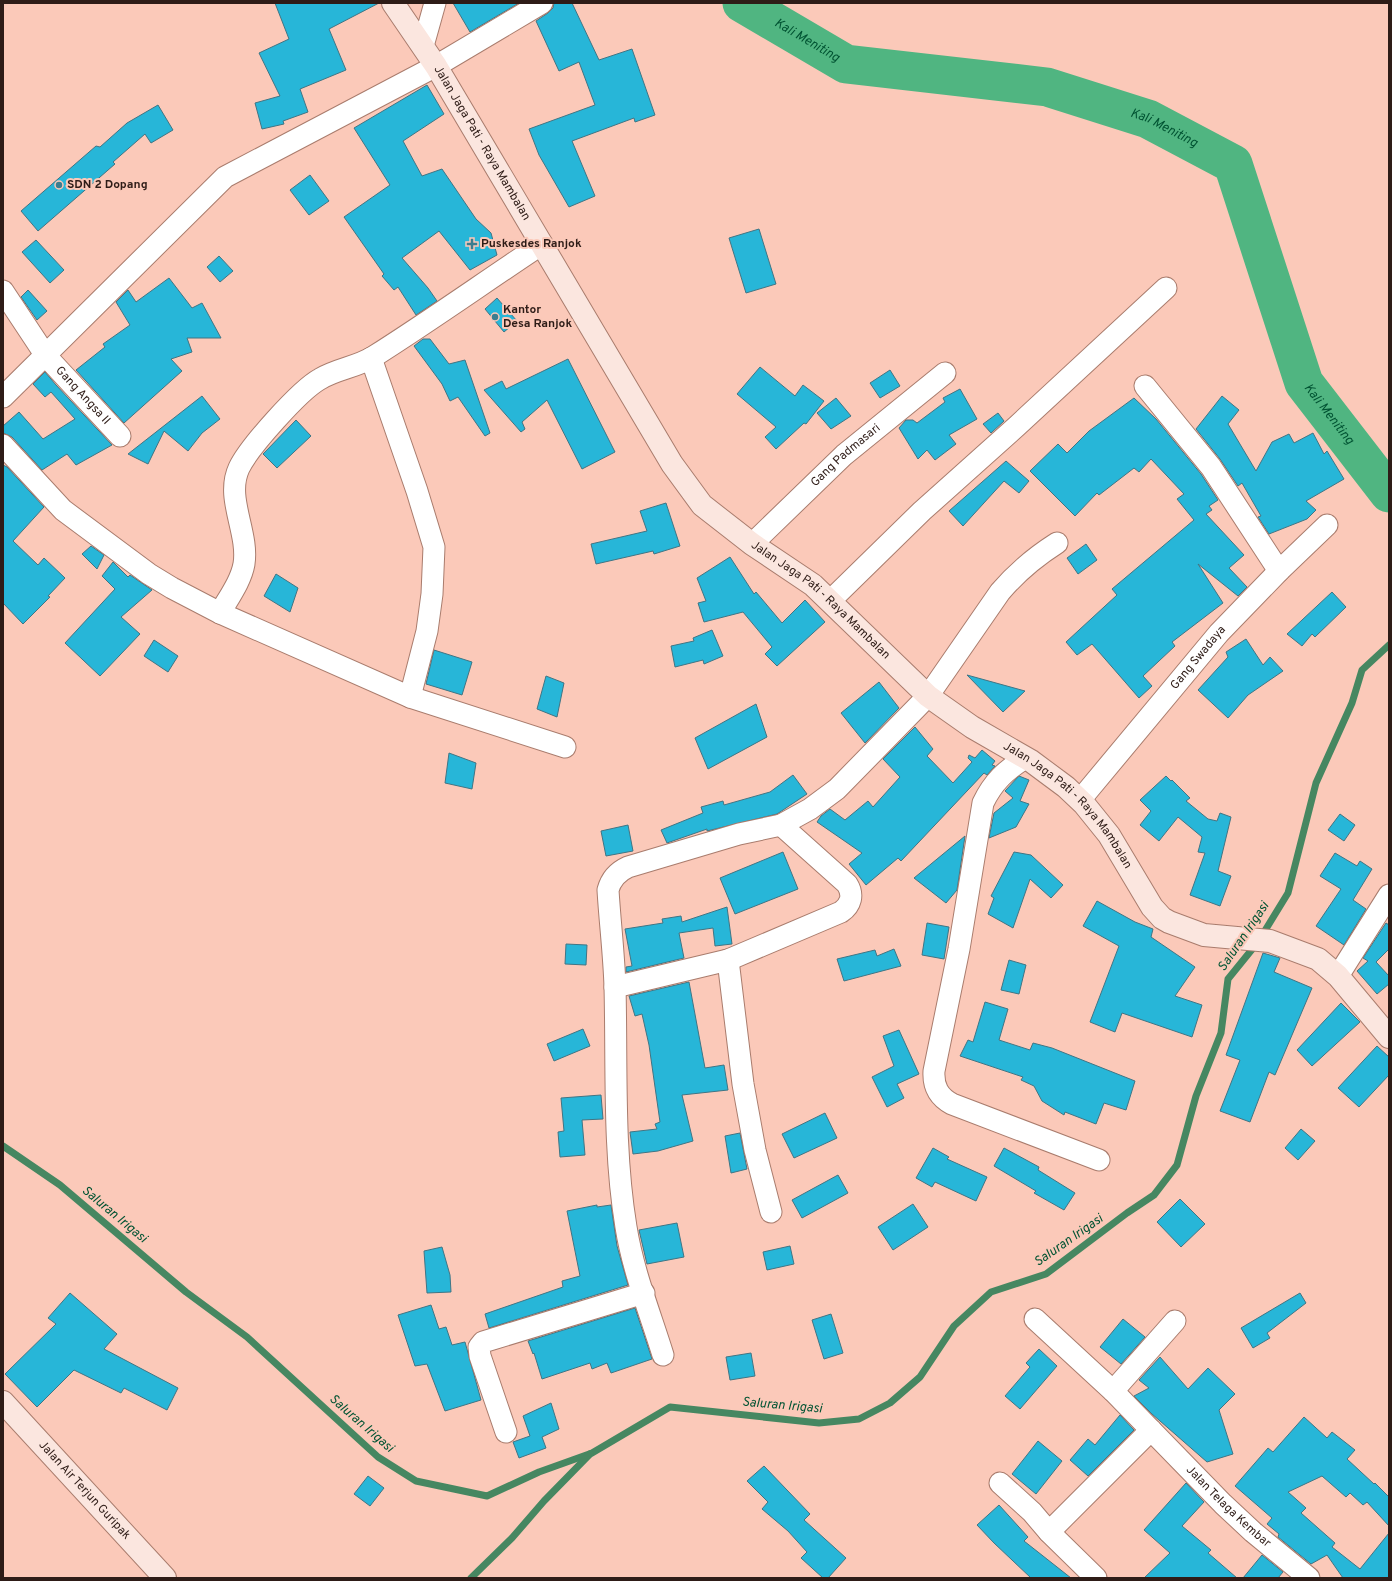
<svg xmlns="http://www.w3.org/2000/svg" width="1392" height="1581" viewBox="0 0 1392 1581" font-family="Overpass,sans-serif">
<rect width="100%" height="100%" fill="#fbc9b9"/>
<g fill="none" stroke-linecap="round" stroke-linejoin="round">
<!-- stream -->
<g stroke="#468761" stroke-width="7">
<path d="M3,1146L60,1185L186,1292L247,1337L378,1457L416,1481L487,1496L539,1472L592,1453L670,1407L819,1423L859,1419L890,1403L920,1377L954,1326L991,1292L1046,1274L1127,1213L1154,1195L1177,1165L1196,1096L1221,1033L1228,979L1258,942L1288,893L1316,783L1352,703L1362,670L1389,645"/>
<path d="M471,1578L512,1538L544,1501L590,1454"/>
</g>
<!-- river -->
<path stroke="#50b581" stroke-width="39" id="s1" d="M742,3L846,64L1047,87L1148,119L1233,164L1304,383L1389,493"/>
</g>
<!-- building -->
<g fill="#27b6d8" stroke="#407584">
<path d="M275,3H379L329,29L346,70L300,89L308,112L283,121L284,124L262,129L255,103L280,96L259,53L289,39Z"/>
<path d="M453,3H519L470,32Z"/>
<path d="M554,3H572L599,60L632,49L655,115L635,122L634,118L572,141L595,196L569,207L539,155L529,129L595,105L579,62L559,71L536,21L548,13L553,8Z"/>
<path d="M427,85L444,114L403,141L422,176L442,169L476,219L491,233L497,255L470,270L439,231L402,258L428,288L437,301L416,315L398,287L394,290L382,276L384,274L344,217L390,185L354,128Z"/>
<path d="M158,105L173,130L151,143L145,134L113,162L115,164L38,231L21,211L96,146L100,147L127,123Z"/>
<path d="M310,175L329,201L309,215L290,190Z"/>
<path d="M759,229L776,284L746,293L729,238Z"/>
<path d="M36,240L64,270L50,283L22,252Z"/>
<path d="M219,256L233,271L220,282L207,267Z"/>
<path d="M169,278L192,308L202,303L221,338H187L192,352L171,359L182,371L124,423L76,370L105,347L103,344L130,325L116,302L128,290L136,302Z"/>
<path d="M28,290L47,311L37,320L21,297Z"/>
<path d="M497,298L517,321L504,332L485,309Z"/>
<path d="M423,339H430L449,364L465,360L490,433L485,436L458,397L450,401L442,384L414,346Z"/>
<path d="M568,359L615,452L582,469L547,400L522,422L525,429L521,432L484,390L502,381L506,389Z"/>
<path d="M760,367L795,396L803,385L824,401L806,424L804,423L776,449L765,437L776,427L737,394Z"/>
<path d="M890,370L900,386L880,398L870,383Z"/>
<path d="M45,372L56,385L112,445L76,465L67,454L42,470L12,437L3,433V426L19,412L43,439L75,419L51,392L45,397L33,384Z"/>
<path d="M960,389L977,419L949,435L956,444L935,460L927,450L918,459L899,428L906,420H913L917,423L945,402L943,398Z"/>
<path d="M202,396L220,419L202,433L188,451L164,431L148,464L128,454Z"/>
<path d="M1222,396L1239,410L1228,424L1256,471L1272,442L1289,434L1294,443L1313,433L1324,454L1327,451L1344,479L1306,501L1316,510L1307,519L1269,534L1258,517L1261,516L1242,483L1238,486L1220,459L1196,429Z"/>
<path d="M836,398L851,416L831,429L817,413Z"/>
<path d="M1134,398L1156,419L1201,474L1218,500L1209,506L1212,510L1206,514L1244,555L1229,568L1247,587L1238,596L1198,564L1223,603L1172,642L1175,646L1143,676L1152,686L1139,698L1092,644L1077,655L1066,642L1117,595L1112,589L1194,520L1177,499L1184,494L1151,459L1139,472L1134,468L1099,495L1097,493L1075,516L1030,471L1058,444L1067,453L1089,431Z"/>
<path d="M998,413L1004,421L991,433L983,424Z"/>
<path d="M296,420L311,436L277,468L263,454Z"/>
<path d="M1006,461L1029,481L1019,493L1004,481L963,526L949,511Z"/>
<path d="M3,465L7,467L44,507L13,541L38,565L44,558L65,578L48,596L50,597L23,624L3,603Z"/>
<path d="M666,503L680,546L654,554L653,551L596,564L591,544L647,531L640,511Z"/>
<path d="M1086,544L1097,560L1078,574L1067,558Z"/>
<path d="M91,546L104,555L97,569L82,554Z"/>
<path d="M730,557L754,594L756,592L782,623L805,600L825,622L777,666L765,654L772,647L743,612L704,622L698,603L706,601L697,578Z"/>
<path d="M113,562L128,577L130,575L152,590L121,617L140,634L100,676L65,643L115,589L102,576Z"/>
<path d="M276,574L298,588L290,612L264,596Z"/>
<path d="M1332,592L1346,607L1315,637L1312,634L1302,646L1287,634Z"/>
<path d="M712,630L723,656L704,664L703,660L675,667L671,646L694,641L693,638Z"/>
<path d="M1246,639L1263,665L1270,657L1283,671L1248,695L1228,718L1198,690L1228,657L1226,652Z"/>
<path d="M154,640L178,656L168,672L144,656Z"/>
<path d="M434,650L472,662L462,695L426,684Z"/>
<path d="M967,675L1025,691L1003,712Z"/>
<path d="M546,676L564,683L557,717L537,709Z"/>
<path d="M879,682L899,708L865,743L841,713Z"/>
<path d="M756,704L767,737L708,769L695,738Z"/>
<path d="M915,727L933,749L927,756L953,783L972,762L968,758L969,755L975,758L982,750L995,761L992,765L995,766L987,775L984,773L901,861L898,858L866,885L849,864L862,853L817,822L821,816L830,809L845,820L868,801L873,807L900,777L883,759Z"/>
<path d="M449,753L476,763L472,789L445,783Z"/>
<path d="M793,775L807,794L777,814L707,831V829L667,843L661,830L703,813L701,807L723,801L724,805L770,792Z"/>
<path d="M1019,776L1029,780L1020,801L1029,804L1016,827L989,838L994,813L1013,798L1005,791Z"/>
<path d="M1166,776L1171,781L1172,780L1190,798L1186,801L1208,819L1217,821L1220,813L1231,817L1218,871L1231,876L1220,906L1190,895L1205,853L1198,852L1202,837L1178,817L1159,841L1140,825L1151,811L1140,800Z"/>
<path d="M1340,814L1355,825L1344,841L1328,830Z"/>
<path d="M628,825L633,851L606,856L601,831Z"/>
<path d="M965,836L957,890L946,903L914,878Z"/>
<path d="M783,852L798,889L735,914L720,878Z"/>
<path d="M1014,852L1031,855L1063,885L1051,898L1030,879L1013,928L988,914L994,898L991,896Z"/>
<path d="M1335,853L1357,866L1360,861L1372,869L1353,900L1366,909L1344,945L1316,926L1341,889L1320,876Z"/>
<path d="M1097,901L1135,922L1153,929L1151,937L1195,967L1175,996L1202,1005L1192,1037L1122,1013L1115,1032L1090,1022L1119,946L1083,926Z"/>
<path d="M727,907L732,944L715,946L713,928L679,933L684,958L626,972V967L632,966L625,929L663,923L662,919L681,916L682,922Z"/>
<path d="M927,923L949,927L944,959L922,955Z"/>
<path d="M1386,923L1389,925V949L1376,962L1389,976V984L1377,994L1357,971L1368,961L1363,958Z"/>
<path d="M566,944L587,945L586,965L565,964Z"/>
<path d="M894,949L901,966L844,981L837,959L875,950L877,956Z"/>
<path d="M1263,953L1280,958L1274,972L1312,988L1275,1075L1269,1072L1250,1122L1220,1111L1240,1060L1226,1055Z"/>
<path d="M1009,960L1026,965L1019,994L1001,990Z"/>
<path d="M689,982L705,1068L724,1065L728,1090L682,1095L693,1141L658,1151L633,1154L630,1132L657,1129L655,1124L660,1122L649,1045L642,1014L635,1016L629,996Z"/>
<path d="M985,1002L1008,1009L999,1040L1030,1050L1033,1043L1052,1048L1135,1081L1126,1110L1104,1103L1096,1124L1065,1112L1064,1115L1042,1101L1034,1086L1021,1080L1023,1077L960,1056L968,1040L973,1042Z"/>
<path d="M1341,1003L1360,1022L1312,1066L1297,1050Z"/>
<path d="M583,1029L590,1046L554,1061L547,1044Z"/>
<path d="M899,1030L919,1074L897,1084L904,1098L887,1107L872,1077L894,1066L883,1036Z"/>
<path d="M1377,1046L1389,1057V1075L1359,1107L1338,1088Z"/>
<path d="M601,1095L603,1119L582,1120L585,1155L560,1157L558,1132L564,1131L561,1098Z"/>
<path d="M825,1113L837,1138L794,1158L782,1134Z"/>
<path d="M1301,1129L1315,1141L1298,1160L1285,1148Z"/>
<path d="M740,1133L747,1169L731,1173L725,1136Z"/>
<path d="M933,1148L949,1157L947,1159L987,1177L976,1201L935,1182L932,1187L916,1178Z"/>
<path d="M1004,1148L1039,1167L1038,1170L1075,1193L1064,1210L1034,1193L1036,1191L994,1166Z"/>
<path d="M838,1175L848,1193L802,1218L792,1200Z"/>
<path d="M1180,1199L1205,1224L1181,1247L1157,1222Z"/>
<path d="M913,1204L928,1227L893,1250L878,1227Z"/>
<path d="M597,1205V1207L611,1205L617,1246L628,1285L489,1328L485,1314L563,1287L562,1281L580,1276L567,1211Z"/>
<path d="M677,1223L684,1257L647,1264L639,1230Z"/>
<path d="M790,1246L794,1264L767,1270L763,1252Z"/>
<path d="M442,1247L450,1275L451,1292L427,1293L424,1251Z"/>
<path d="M70,1293L117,1334L104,1349L178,1388L167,1410L124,1388L121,1393L74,1370L37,1407L5,1374L56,1324L48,1318Z"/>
<path d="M1300,1293L1306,1303L1267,1333L1270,1338L1253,1348L1241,1328Z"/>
<path d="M431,1305L439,1329L446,1327L452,1345L465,1342L481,1400L445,1411L427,1364L415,1366L398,1315Z"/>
<path d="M635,1308L652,1359L611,1373L607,1363L592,1369L590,1363L542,1379L534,1353L533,1354L528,1341Z"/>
<path d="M831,1314L843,1353L824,1359L812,1320Z"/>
<path d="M1123,1319L1145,1337L1121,1364L1100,1347Z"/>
<path d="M1039,1349L1057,1366L1020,1409L1005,1396L1030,1367L1026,1363Z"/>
<path d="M751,1353L755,1376L730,1380L726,1357Z"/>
<path d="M1160,1357L1188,1389L1208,1368L1235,1394L1219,1410L1233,1454L1207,1462L1152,1414L1134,1396L1149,1388L1139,1380Z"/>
<path d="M551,1403L559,1429L542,1437L546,1448L519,1458L513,1442L530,1436L523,1416Z"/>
<path d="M1120,1415L1134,1430L1088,1476L1070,1460L1088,1439L1095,1445Z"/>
<path d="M1304,1417L1327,1438L1332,1432L1355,1450L1347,1459L1374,1484L1375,1483L1389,1497V1526L1367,1502L1363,1505L1350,1493L1346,1497L1322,1476L1288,1492L1306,1508L1301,1513L1335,1543L1332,1547L1360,1569L1389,1533V1578H1343L1327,1555L1311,1564L1278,1537L1279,1534L1267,1524L1272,1518L1235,1486L1268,1448L1273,1452Z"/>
<path d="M1038,1441L1062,1461L1036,1494L1012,1474Z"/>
<path d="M764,1466L810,1514L804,1520L846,1558L828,1578H823L801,1558L807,1552L788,1531L762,1509L768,1502L747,1481Z"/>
<path d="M368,1476L384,1488L370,1506L354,1494Z"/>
<path d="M1186,1483L1204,1502L1182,1526L1211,1550L1208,1553L1237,1578H1144L1170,1553L1144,1530Z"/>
<path d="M999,1505L1028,1537L1024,1541L1071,1578H1031L994,1543L977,1525Z"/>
<path d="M1262,1555L1283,1572L1278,1578H1243Z"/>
</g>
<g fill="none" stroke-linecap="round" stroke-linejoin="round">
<!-- street casing -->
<g stroke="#a97c6d" stroke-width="23">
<g id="street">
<path d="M423,46L435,3"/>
<path id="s2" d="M3,291L46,356L120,436"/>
<path d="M371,358L417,491L434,547L432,594L427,631L410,697"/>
<path d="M1145,386L1211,467L1279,571"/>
<path d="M3,397L225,177L436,66L542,3"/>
<path d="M3,445L63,510L149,574L172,588L220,613L410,697L565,747"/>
<path id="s3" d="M752,544L844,455L945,373"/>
<path d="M830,601L922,511L1017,426L1166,288"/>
<path d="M220,613C229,597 241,581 244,564C249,532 225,498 239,468C249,447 300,390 320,379C336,369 357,367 373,357C430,321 486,281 542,244"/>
<path d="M1025,758C1006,770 993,782 983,803L959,949L934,1071C933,1087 939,1097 952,1104L1099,1160"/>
<path id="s4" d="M1080,800L1219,633L1279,571L1327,525"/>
<path d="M728,960L743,1084L755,1150L771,1212"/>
<path d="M1338,976L1389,895"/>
<path d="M615,987L728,960L841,912C851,905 854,895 847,884L781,825"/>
<path d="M1035,1319L1113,1391"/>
<path id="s5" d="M1175,1321L1113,1391L1223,1504L1253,1532L1309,1578"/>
<path d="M663,1355C650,1313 633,1271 626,1227C613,1148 617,1067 615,987C614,955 610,923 608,890C611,879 617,872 628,867L739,834L781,825L810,809L837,789L928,696L1000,592C1017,572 1035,557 1057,543"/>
<path d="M506,1432L480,1356L479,1347L483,1342L644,1293"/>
<path d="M1000,1483L1032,1512L1049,1532L1151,1430"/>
<path d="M1049,1532L1096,1578"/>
</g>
</g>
<!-- secondary casing -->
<g stroke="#a97c6d" stroke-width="24">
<g id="secondary">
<path id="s6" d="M393,3L436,66L672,464L702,505L752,544L813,585L928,696L972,727L1031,761L1066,787L1084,804L1109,835L1152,907L1162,918L1169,922L1204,935L1270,941L1318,959L1338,976L1389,1037"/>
<path id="s7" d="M3,1402L165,1578"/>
</g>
</g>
<!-- street -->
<use href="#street" stroke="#fff" stroke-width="21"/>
<!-- secondary -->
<use href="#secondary" stroke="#fbe6df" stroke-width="22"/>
</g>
<!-- markers -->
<g fill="#3c7d8f" stroke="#fbc9b9" stroke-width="1.5">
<circle cx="59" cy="185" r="4"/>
<path d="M470 238h4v4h4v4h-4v4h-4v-4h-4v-4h4z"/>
<circle cx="495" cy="317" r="4"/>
</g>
<g text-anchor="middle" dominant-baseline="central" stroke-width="4" stroke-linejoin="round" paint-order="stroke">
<!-- street labels -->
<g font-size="12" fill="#2e1c17" stroke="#fbc9b9">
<text stroke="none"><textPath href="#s6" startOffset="166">Jalan Jaga Pati - Raya Mambalan</textPath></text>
<text stroke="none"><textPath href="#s2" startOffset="132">Gang Angsa II</textPath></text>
<text stroke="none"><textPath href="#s3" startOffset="129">Gang Padmasari</textPath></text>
<text stroke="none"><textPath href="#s6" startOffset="742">Jalan Jaga Pati - Raya Mambalan</textPath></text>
<text stroke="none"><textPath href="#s4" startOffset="185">Gang Swadaya</textPath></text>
<text stroke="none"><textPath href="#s6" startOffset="1066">Jalan Jaga Pati - Raya Mambalan</textPath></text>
<text stroke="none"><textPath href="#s7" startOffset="120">Jalan Air Terjun Guripak</textPath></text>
<text stroke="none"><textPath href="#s5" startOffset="257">Jalan Telaga Kembar</textPath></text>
</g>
<!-- poi labels -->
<g font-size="12" font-weight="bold" fill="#2e1c17" stroke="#fbc9b9" text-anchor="start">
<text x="67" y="185">SDN 2 Dopang</text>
<text x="481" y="244">Puskesdes Ranjok</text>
<text x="503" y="310">Kantor<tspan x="503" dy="14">Desa Ranjok</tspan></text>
</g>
<!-- water labels -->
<g font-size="13" font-style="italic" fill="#005332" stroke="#fbc9b9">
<text stroke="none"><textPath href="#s1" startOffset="75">Kali Meniting</textPath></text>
<text stroke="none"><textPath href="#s1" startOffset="447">Kali Meniting</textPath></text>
<text stroke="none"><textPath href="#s1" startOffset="795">Kali Meniting</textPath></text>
<text transform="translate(1244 937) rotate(-56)">Saluran Irigasi</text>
<text transform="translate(114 1215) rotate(40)">Saluran Irigasi</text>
<text transform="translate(1069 1241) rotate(-35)">Saluran Irigasi</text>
<text transform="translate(782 1406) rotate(5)">Saluran Irigasi</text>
<text transform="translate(361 1424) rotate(41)">Saluran Irigasi</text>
</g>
</g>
<!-- border -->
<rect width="1392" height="1581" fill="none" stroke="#2e1c17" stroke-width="8"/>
</svg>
